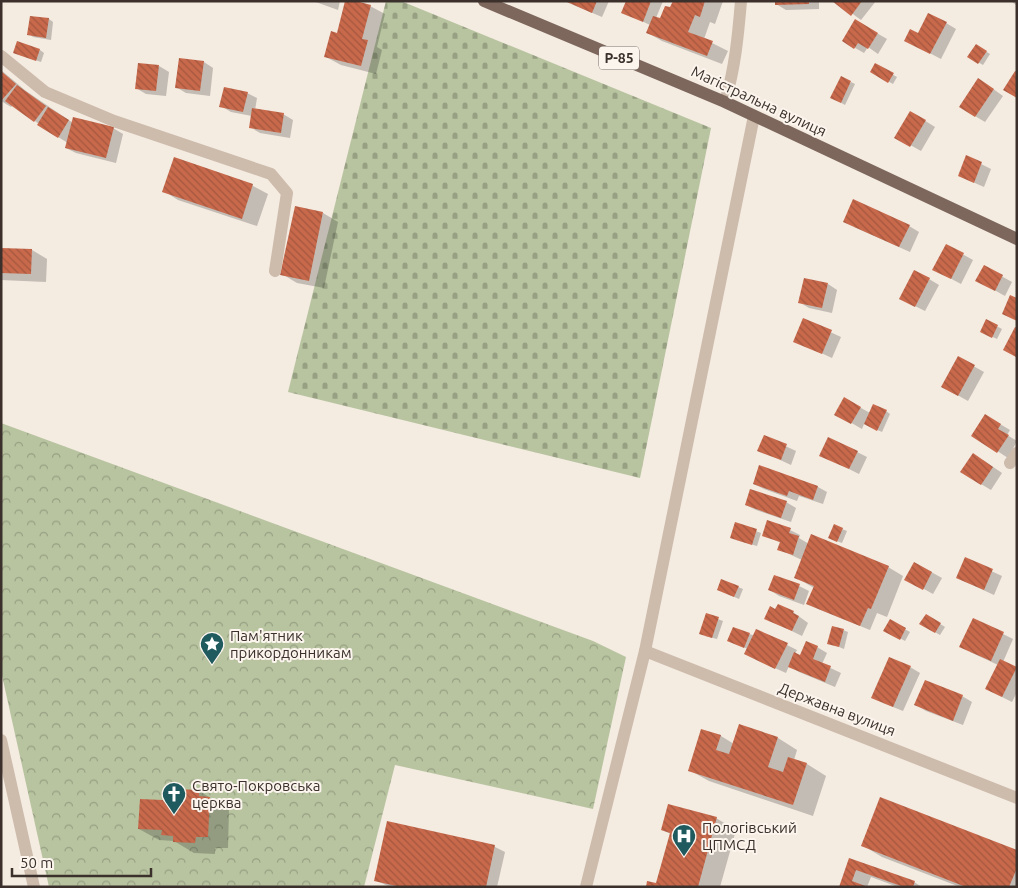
<svg xmlns="http://www.w3.org/2000/svg" width="1018" height="888" viewBox="0 0 1018 888" font-family="Ubuntu,sans-serif">
<defs>
<pattern id="forest-crowns" width="20" height="18" patternUnits="userSpaceOnUse" patternTransform="scale(1.25)"><rect width="20" height="18" fill="#b8c4a0"/><path d="M2 6a3 3 0 1 1 6 0M12 15a3 3 0 1 1 6 0" fill="none" stroke="#97a083"/></pattern>
<pattern id="cemetery-stones" width="16" height="16" patternUnits="userSpaceOnUse" patternTransform="scale(1.25)"><rect width="16" height="16" fill="#b8c4a0"/><path d="M2 7V4a2 2 0 0 1 4 0v3zM10 15v-3a2 2 0 0 1 4 0v3z" fill="#97a083"/></pattern>
<pattern id="building-back-hatch" width="6" height="6" patternUnits="userSpaceOnUse" patternTransform="scale(1.25)"><rect width="6" height="6" fill="#c8694b"/><path d="M-1 5l2 2M0 0l6 6M5-1l2 2" fill="none" stroke="#a4573f"/></pattern>
</defs>
<rect width="100%" height="100%" fill="#f4ebe1"/>
<!-- forest -->
<path fill="url(#forest-crowns)" d="M1,423L593,641L626,657L593,809L395,765L364,887H49L1,671Z"/>
<!-- cemetery -->
<path fill="url(#cemetery-stones)" d="M386,1H401L711,128L640,478L288,392Z"/>
<!-- shadow -->
<g fill="#0003">
<path d="M313,1H340L338,10Z"/>
<path d="M564,1H609L602,17Z"/>
<path d="M627,1H663L656,18L661,20L671,9L674,1H723L715,24L710,22L704,39L728,51L722,64L662,41L648,33L650,25L623,12Z"/>
<path d="M776,1H819V9L786,10L776,4Z"/>
<path d="M835,1H876L861,20Z"/>
<path d="M1011,1H1017V6Z"/>
<path d="M370,6L385,14L377,47L382,50L376,74L341,65L326,57L338,34Z"/>
<path d="M31,17L49,19L53,22L51,40L33,37L29,34Z"/>
<path d="M856,21L887,39L878,54L868,47L864,53L843,41Z"/>
<path d="M946,23L956,29L941,59L916,46L918,34Z"/>
<path d="M976,45L990,54L983,65L969,57Z"/>
<path d="M40,50L44,53L41,62L14,53Z"/>
<path d="M204,62L213,68L210,96L186,93L176,87Z"/>
<path d="M876,65L897,77L893,84L871,72Z"/>
<path d="M159,66L169,72L166,96L146,94L136,88Z"/>
<path d="M1,70L26,91L73,123L113,128L123,134L116,163L76,153L66,148L68,143L38,125L39,124L13,105L11,107L1,101Z"/>
<path d="M851,82L855,84L845,105L836,100Z"/>
<path d="M989,86L1003,96L985,122L975,116Z"/>
<path d="M247,93L257,98L255,110L283,114L293,120L290,138L260,133L250,127L252,116L231,112L221,106Z"/>
<path d="M911,112L935,127L921,151L896,137Z"/>
<path d="M967,157L991,169L984,187L959,176Z"/>
<path d="M174,159L253,186L268,194L257,226L178,200L164,191Z"/>
<path d="M323,213L338,222L324,288L297,283L282,274Z"/>
<path d="M909,226L919,232L910,252L854,227Z"/>
<path d="M946,245L973,260L961,284L944,275Z"/>
<path d="M1,249L32,250L47,259L46,282L1,280Z"/>
<path d="M985,267L1012,282L1005,296L987,286Z"/>
<path d="M929,279L939,285L925,311L911,304Z"/>
<path d="M828,284L837,290L832,313L809,308L799,302Z"/>
<path d="M804,320L841,337L832,358L795,341Z"/>
<path d="M987,321L1002,329L997,339L986,334Z"/>
<path d="M959,358L984,372L968,401L943,387Z"/>
<path d="M845,399L870,413L886,411L890,414L882,432L864,424L862,429L836,414Z"/>
<path d="M995,421L1010,430L1007,435L1017,441L1008,458L973,435Z"/>
<path d="M764,436L796,451L791,465L759,450Z"/>
<path d="M857,452L867,457L859,474L821,455Z"/>
<path d="M983,460L1002,473L991,490L981,484Z"/>
<path d="M754,484L818,487L827,492L823,504L799,496L797,501L764,489Z"/>
<path d="M786,502L796,508L791,522L756,510L746,505Z"/>
<path d="M736,524L761,533L757,546L736,540Z"/>
<path d="M842,529L847,531L842,543L834,540Z"/>
<path d="M790,530L800,535L799,538L809,544L888,567L903,576L887,617L877,613L870,630L818,609L808,603L814,588L795,577L802,560L778,549L781,543L764,535Z"/>
<path d="M965,559L1002,576L994,595L957,578Z"/>
<path d="M915,563L942,578L933,594L906,579Z"/>
<path d="M799,586L809,591L804,605L779,596L770,590Z"/>
<path d="M738,587L743,589L739,599L723,592Z"/>
<path d="M778,605L793,612L808,623L802,636L765,618L776,610Z"/>
<path d="M707,615L723,621L717,639L705,636Z"/>
<path d="M926,615L945,627L940,635L921,624Z"/>
<path d="M973,619L1013,639L1003,662L1017,669V692L1012,702L996,694L998,665L970,652Z"/>
<path d="M890,621L910,632L905,641L885,630Z"/>
<path d="M843,630L848,632L844,649L829,643Z"/>
<path d="M749,634L787,645L797,650L795,654L801,656L817,647L827,653L822,664L841,673L835,687L799,672L789,666L786,673L755,659L748,649L733,643Z"/>
<path d="M910,667L920,673L903,711L883,703Z"/>
<path d="M962,696L972,702L963,725L926,711L916,705Z"/>
<path d="M740,726L778,738L797,750L794,760L807,764L826,776L813,816L709,781L689,770L702,730L721,736L734,744Z"/>
<path d="M199,791L229,809L228,848H215V854L194,853L174,841L159,840L139,829L176,797Z"/>
<path d="M716,818L736,830L720,887H647L657,884L671,834L662,830Z"/>
<path d="M388,822L495,847L505,852L497,887H390L375,880Z"/>
<path d="M862,845L1017,852V887H960L882,857Z"/>
<path d="M850,860L914,882L922,887H898L871,877L867,887H841Z"/>
</g>
<!-- building -->
<g fill="url(#building-back-hatch)">
<path d="M345,1H356L371,5L362,39L368,40L361,66L324,57L331,31L337,33Z"/>
<path d="M565,1H597L592,13Z"/>
<path d="M626,1H651L643,22L621,13Z"/>
<path d="M673,1H705L700,17L695,15L688,32L713,41L707,56L646,33L653,16L660,18L665,6L670,7Z"/>
<path d="M775,1H809V4L775,5Z"/>
<path d="M832,1H862L851,16Z"/>
<path d="M928,13L947,22L930,54L904,41L910,29L918,33Z"/>
<path d="M30,16L49,18L46,38L27,35Z"/>
<path d="M855,19L878,33L868,49L858,43L854,49L842,41Z"/>
<path d="M17,41L40,49L36,61L13,53Z"/>
<path d="M976,44L987,51L978,64L967,57Z"/>
<path d="M179,58L204,61L200,91L175,88Z"/>
<path d="M138,63L159,65L156,91L135,89Z"/>
<path d="M875,63L894,73L888,83L870,72Z"/>
<path d="M1,71L16,84L1,101Z"/>
<path d="M1015,71L1017,72V98L1003,90Z"/>
<path d="M841,76L851,81L841,103L830,98Z"/>
<path d="M978,78L994,89L975,117L959,107Z"/>
<path d="M17,85L46,106L34,122L5,101Z"/>
<path d="M224,87L248,92L243,112L219,107Z"/>
<path d="M48,107L69,120L58,138L37,125Z"/>
<path d="M252,108L284,113L281,133L249,128Z"/>
<path d="M910,111L926,120L910,147L894,138Z"/>
<path d="M73,117L114,127L106,158L65,148Z"/>
<path d="M966,155L982,162L974,183L958,176Z"/>
<path d="M174,157L253,184L242,219L162,192Z"/>
<path d="M853,199L910,225L899,247L843,222Z"/>
<path d="M295,206L323,212L309,281L280,275Z"/>
<path d="M946,244L964,253L951,279L932,270Z"/>
<path d="M1,248L32,249L31,274L1,273Z"/>
<path d="M984,265L1003,275L995,291L975,281Z"/>
<path d="M914,270L930,278L915,307L899,299Z"/>
<path d="M804,278L828,283L822,308L798,303Z"/>
<path d="M1010,295L1017,298V321L1002,314Z"/>
<path d="M803,318L832,330L822,354L793,342Z"/>
<path d="M986,319L998,325L992,338L980,332Z"/>
<path d="M1015,327L1017,328L1016,357L1003,350Z"/>
<path d="M958,356L975,365L958,396L941,387Z"/>
<path d="M844,397L861,407L851,424L834,415Z"/>
<path d="M873,404L887,410L877,431L864,424Z"/>
<path d="M985,414L1001,424L998,429L1009,435L997,453L971,436Z"/>
<path d="M764,435L787,444L781,460L757,451Z"/>
<path d="M828,437L858,451L849,469L819,456Z"/>
<path d="M973,453L993,467L981,485L960,472Z"/>
<path d="M759,465L818,486L813,500L789,491L787,496L753,484Z"/>
<path d="M750,489L787,501L781,518L745,505Z"/>
<path d="M767,520L791,528L789,533L799,536L793,555L777,550L780,542L762,536Z"/>
<path d="M735,522L757,529L752,545L730,538Z"/>
<path d="M834,524L843,528L837,542L828,538Z"/>
<path d="M811,534L889,566L871,609L868,608L860,626L806,604L814,586L794,578Z"/>
<path d="M965,557L993,569L984,590L956,578Z"/>
<path d="M914,562L932,572L923,590L904,580Z"/>
<path d="M774,575L800,584L794,600L768,590Z"/>
<path d="M721,579L739,586L734,597L717,590Z"/>
<path d="M778,604L794,611L793,613L799,616L792,631L764,619L770,606L775,609Z"/>
<path d="M706,613L719,617L712,638L699,634Z"/>
<path d="M926,614L941,623L935,633L919,624Z"/>
<path d="M973,618L1004,632L991,661L959,647Z"/>
<path d="M890,619L906,628L900,640L883,631Z"/>
<path d="M832,626L844,629L839,647L827,644Z"/>
<path d="M733,627L750,633L744,648L727,641Z"/>
<path d="M756,629L788,643L775,669L744,654Z"/>
<path d="M806,641L818,646L813,659L831,666L825,682L788,667L794,652L800,655Z"/>
<path d="M889,657L911,666L893,707L871,698Z"/>
<path d="M1000,659L1017,667L1002,697L985,689Z"/>
<path d="M925,680L963,695L953,721L914,705Z"/>
<path d="M739,724L778,737L768,767L783,772L788,757L807,763L793,805L688,771L701,729L721,735L716,750L729,754Z"/>
<path d="M175,789L199,790V796L210,797L208,837H196L195,843L173,842V836L161,835L162,830L138,829L140,799L163,800V794L174,795Z"/>
<path d="M880,797L1017,850V868L1009,887H966L861,846Z"/>
<path d="M668,804L717,817L698,887H646L647,881L656,883L670,833L661,830Z"/>
<path d="M387,821L495,845L486,887H401L374,881Z"/>
<path d="M849,858L915,881L913,887H904L856,870L852,881L868,887H839Z"/>
</g>
<g fill="none" stroke-linecap="round" stroke-linejoin="round">
<!-- minor -->
<g stroke="#cdbbac" stroke-width="12">
<path d="M1,56L45,92L114,121L271,174L287,193L275,271"/>
<path d="M725,102C735,68 738,37 741,1"/>
<path d="M1010,463L1017,453"/>
<path d="M645,651L1017,798"/>
<path d="M1,740L34,887"/>
<path d="M586,887L645,651L754,116"/>
</g>
<!-- major -->
<path stroke="#7d675c" stroke-width="12" d="M484,1L725,102L1017,239"/>
</g>
<!-- icons -->
<defs>
<g id="sight-pin" transform="scale(1.25)"><path d="M0 17L-7.5 6A9.5 9.5 0 1 1 7.5 6Z" fill="#1f5a5e" stroke="#fbf5ee"/><path d="M0-6L1.8-2.2L6-1.7L2.9 1.2L3.7 5.4L0 3.3L-3.7 5.4L-2.9 1.2L-6-1.7L-1.8-2.2Z" fill="#fff"/></g>
<g id="church-pin" transform="scale(1.25)"><path d="M0 17L-7.5 6A9.5 9.5 0 1 1 7.5 6Z" fill="#1f5a5e" stroke="#fbf5ee"/><path d="M-1.2-6h2.4v3.5h3.3v2.4h-3.3V6h-2.4V-.1h-3.3v-2.4h3.3Z" fill="#fff"/></g>
<g id="hospital-pin" transform="scale(1.25)"><path d="M0 17L-7.5 6A9.5 9.5 0 1 1 7.5 6Z" fill="#1f5a5e" stroke="#fbf5ee"/><path d="M-5-5h3v3.5h4V-5h3V5h-3V1.5h-4V5h-3Z" fill="#fff"/></g>
</defs>
<g fill-rule="evenodd">
<use href="#sight-pin" x="212" y="644"/>
<use href="#church-pin" x="174" y="794"/>
<use href="#hospital-pin" x="684" y="836"/>
</g>
<g text-anchor="middle" dominant-baseline="central" stroke-width="4" stroke-linejoin="round" paint-order="stroke">
<!-- shield labels -->
<rect fill="#fbf5ee" stroke="#756b66" stroke-width="1" x="599" y="46.5" width="40" height="23" rx="4"/>
<g font-size="14" font-weight="bold" fill="#3b302b">
<text x="619" y="58">Р-85</text>
</g>
<!-- street labels -->
<g font-size="15" fill="#3b302b" stroke="#fbf5ee">
<text transform="translate(759 101) rotate(25)">Магістральна вулиця</text>
<text transform="translate(837 709) rotate(21)">Державна вулиця</text>
</g>
<!-- poi labels -->
<g font-size="15" fill="#3b302b" stroke="#fbf5ee" text-anchor="start">
<text x="230" y="635">Пам'ятник<tspan x="230" dy="17">прикордонникам</tspan></text>
<text x="192" y="785">Свято-Покровська<tspan x="192" dy="17">церква</tspan></text>
<text x="702" y="827">Пологівський<tspan x="702" dy="17">ЦПМСД</tspan></text>
</g>
</g>
<!-- border -->
<rect width="1018" height="888" fill="none" stroke="#3b302b" stroke-width="5"/>
<!-- scale -->
<path d="M12 868v8h139v-8" fill="none" stroke="#3b302b" stroke-width="2.5"/>
<text x="20" y="868" font-size="15" fill="#3b302b" stroke="#fbf5ee" stroke-width="4" paint-order="stroke">50 m</text>
</svg>
